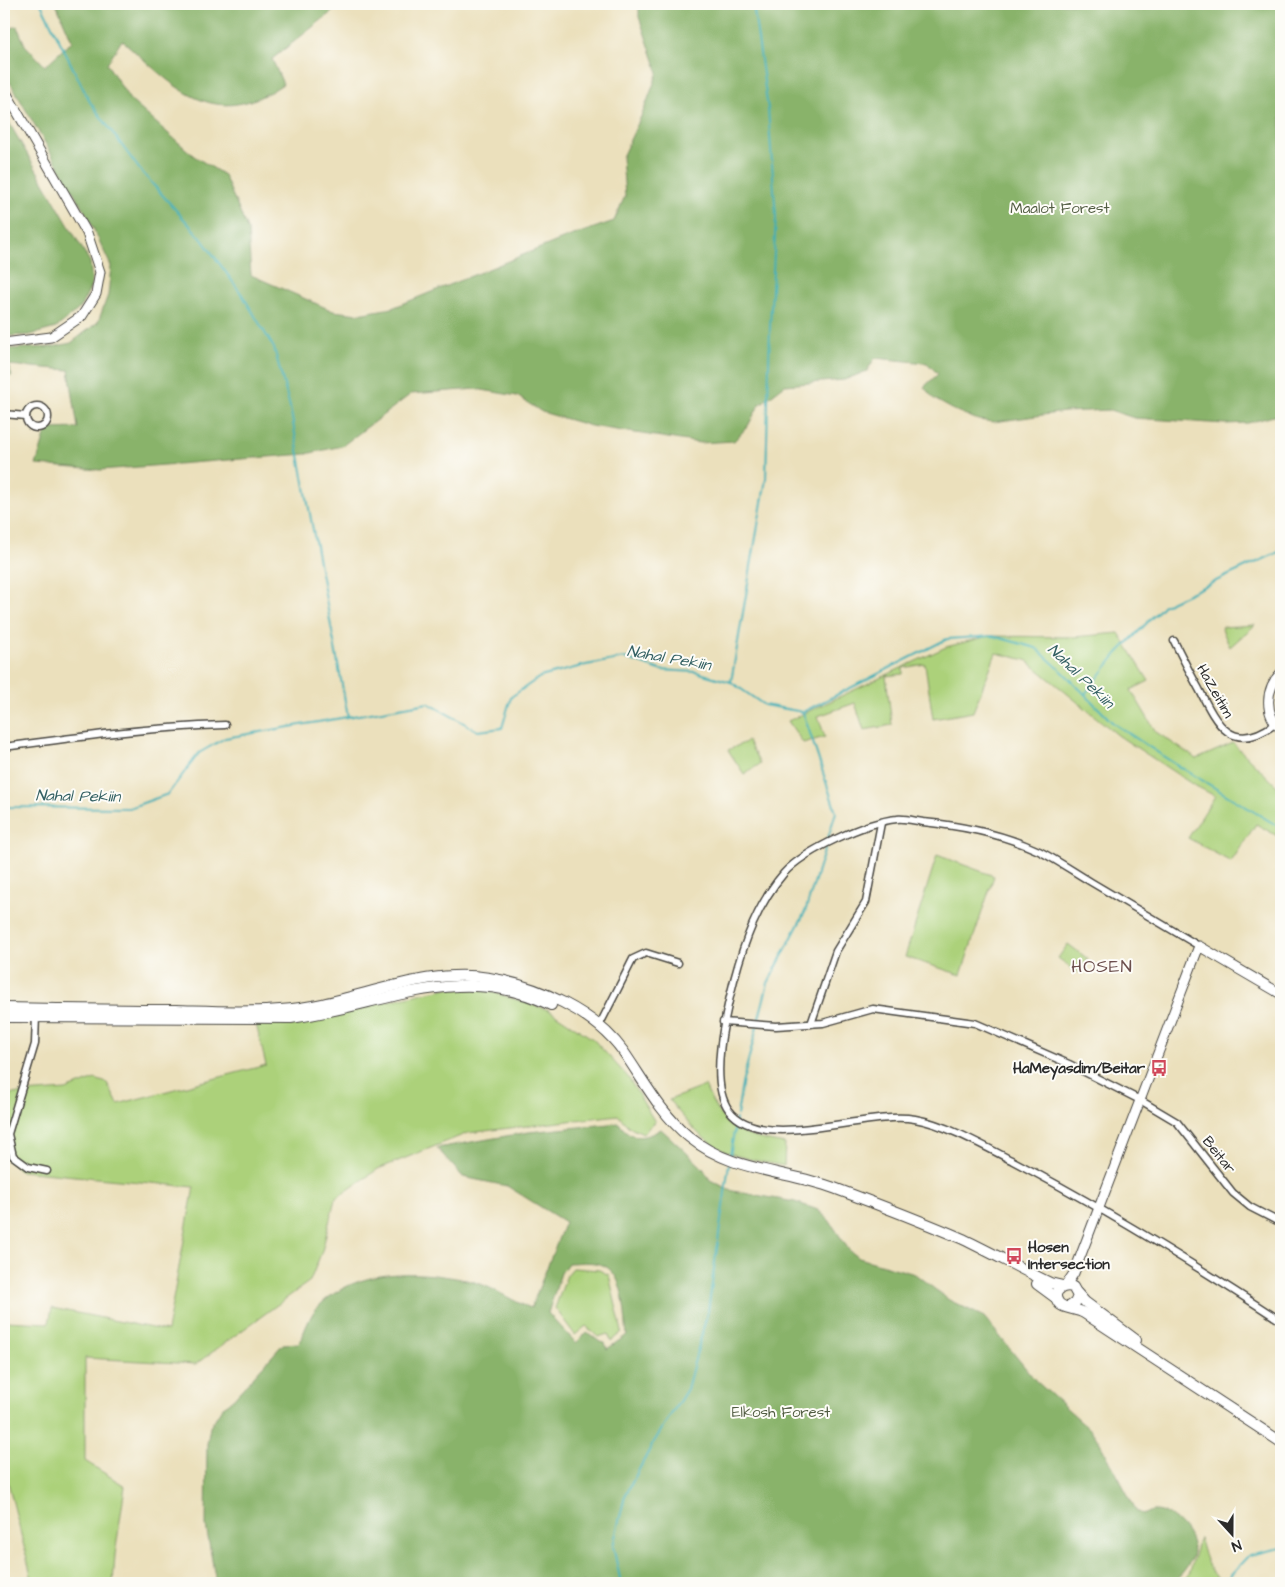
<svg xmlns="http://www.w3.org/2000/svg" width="1285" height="1587" viewBox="0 0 1285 1587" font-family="'Architects Daughter',sans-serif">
<rect width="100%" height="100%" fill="#fdfcf7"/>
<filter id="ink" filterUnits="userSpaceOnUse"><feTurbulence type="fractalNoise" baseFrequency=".02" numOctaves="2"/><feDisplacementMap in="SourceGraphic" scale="10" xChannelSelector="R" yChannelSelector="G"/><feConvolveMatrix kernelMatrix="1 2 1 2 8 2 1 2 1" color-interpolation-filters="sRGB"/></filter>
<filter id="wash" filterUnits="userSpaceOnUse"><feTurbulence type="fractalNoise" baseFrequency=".0096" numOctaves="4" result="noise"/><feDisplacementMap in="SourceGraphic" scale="20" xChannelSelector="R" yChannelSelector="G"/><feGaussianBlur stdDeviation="1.12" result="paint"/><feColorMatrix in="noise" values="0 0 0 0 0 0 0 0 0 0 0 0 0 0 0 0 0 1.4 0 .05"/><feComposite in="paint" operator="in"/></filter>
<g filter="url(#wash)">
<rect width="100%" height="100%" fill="#ebe0bc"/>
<!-- green -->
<g fill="#acd17a" stroke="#6c7e52">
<path d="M1255,625L1230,647L1221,627Z"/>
<path d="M1119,633L1149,681L1131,690L1156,732L1197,759L1233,743L1281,790V838L1256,824L1231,862L1188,838L1215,796L1192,784L1119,736L1026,660L996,653L973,712L933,719L925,664L903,668V674L886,676L892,725L864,730L855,703L818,716L825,737L803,743L788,721L946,647L989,636L1074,637Z"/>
<path d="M748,741L760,764L744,774L728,750Z"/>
<path d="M937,855L994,876L961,975L905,957Z"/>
<path d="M1068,944L1088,959L1078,973L1058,958Z"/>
<path d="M447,988L486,990L549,1010L593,1039L628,1077L655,1122L643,1133L628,1126L618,1115L468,1133L378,1169L335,1199L322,1251L310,1281L196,1364L85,1358V1461L125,1486L115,1555L113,1583H33L4,1466V1321L49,1323L52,1308L167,1331L194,1187L21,1171L4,1156V1135L10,1094L66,1090L95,1079L107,1083L118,1104L266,1065L256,1024L296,1021Z"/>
<path d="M705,1086C724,1131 740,1136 785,1144L784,1166C720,1154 710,1151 669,1100Z"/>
<path d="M573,1268L599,1270L609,1275L622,1332L611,1341L608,1334L598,1337L586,1326L575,1335L555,1308L567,1275Z"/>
<path d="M1199,1537C1205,1557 1207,1573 1226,1583H1182L1190,1572Z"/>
</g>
<!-- forest -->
<g fill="#89b36a" stroke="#5a6f4a" fill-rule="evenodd">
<path d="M56,4H342L272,59L283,84C212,133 174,86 122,40L107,64L130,100L194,156L224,175L248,231L251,275L333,311L358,314L392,308L565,238L614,221L625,196L622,157L644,110L658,72L639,17V4H1281V414L1248,423L1225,424L1134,418L1110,410L1064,412L994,422L978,420L954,410L934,399L924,387L938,374L927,363L875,358L867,371L844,380L785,385L759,405L748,426L734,441L700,443L591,426L542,412L517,396L476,389L411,394L342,446L306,454L100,470L36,465L47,429L78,428L69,370L8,365L12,376H4V349L52,347L71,343L98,322L108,295L111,266L88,217L4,72V31L17,26L25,45L45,66L72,41Z"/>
<path d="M4,114L90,262L92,284L80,308L56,328L30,335L4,336Z"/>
<path d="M619,1123C631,1141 645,1139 661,1129L703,1168L710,1180L733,1191L795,1202L818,1210L829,1220L849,1250L859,1258L915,1274L949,1300L984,1317L1036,1381L1090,1429L1099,1441L1136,1510L1143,1515C1146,1513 1150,1511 1154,1511C1173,1510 1198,1538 1192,1557C1189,1566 1179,1576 1174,1583H216L206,1526L207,1444L210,1427L222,1408L234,1398L283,1344L299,1343C304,1333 309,1317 316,1309C356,1266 420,1270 471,1281C492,1286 511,1301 531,1308L565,1222L507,1186L463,1177L437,1148L529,1132ZM568,1263C577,1263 590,1261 599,1264C626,1270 624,1313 627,1335L607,1349L605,1343L600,1342L587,1332L576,1343L548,1313L561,1273Z"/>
</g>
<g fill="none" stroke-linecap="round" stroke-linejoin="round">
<!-- stream -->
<g stroke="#3eafb7" stroke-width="2">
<path d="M41,4L90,102L140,170L201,238L243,296L274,348L290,407L348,717"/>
<path d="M731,682L766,479L770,326L776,217L768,109L753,4"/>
<path d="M1085,694L1117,654L1164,605L1281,551"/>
<path d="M803,712L836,812L827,841"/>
<path d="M4,807L129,808L168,794L199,753L225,738L428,703L478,731L502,728L511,697L540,677L586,665L625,658L660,670L696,672L731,682L764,705L803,712L947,639L993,636L1036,648L1064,673L1113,723L1172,762L1281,828"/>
<path d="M758,1022L768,983L805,912L825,848"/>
<path d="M737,1115L742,1084L757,1027"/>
<path d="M730,1156L736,1119"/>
<path d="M621,1583L613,1546L625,1496L652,1445L687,1389L708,1311L729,1164"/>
<path d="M1223,1583L1249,1555L1281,1548"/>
</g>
</g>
</g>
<g filter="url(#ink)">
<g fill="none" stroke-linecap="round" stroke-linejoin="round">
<!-- street casing -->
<g stroke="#484641" stroke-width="9">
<g id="street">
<circle cx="37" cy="417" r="11"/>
<path d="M4,414L26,416"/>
<path d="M1174,641C1182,657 1190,673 1199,689C1217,725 1232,755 1275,724"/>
<path d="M4,747C77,737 151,727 225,725"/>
<path d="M1199,946C1163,925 1127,903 1091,882C1074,872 1057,860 1039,851C1003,834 963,826 923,822C915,821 905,818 897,819C866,822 805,850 784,873C758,903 744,942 734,980C726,1012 708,1082 729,1110C762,1154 866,1110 915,1119C945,1124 986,1147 1013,1161C1105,1209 1194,1264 1281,1321"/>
<path d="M36,1015L35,1044L8,1134L13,1156L28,1167L47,1171"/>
<path d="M723,1022L776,1026L823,1023L873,1009L975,1023L1069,1064L1140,1100L1177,1122L1233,1193L1250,1207L1281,1223"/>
<path d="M811,1024L836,951L866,902L881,823"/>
<path d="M599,1026L633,959L646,953L678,963"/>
</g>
</g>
<!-- secondary casing -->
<g stroke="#484641" stroke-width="11">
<g id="secondary">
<path d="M4,89L87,233L100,272L96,294L82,316L51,337L4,343"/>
<path d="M1281,673C1265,689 1264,714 1281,729"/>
<path d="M1066,1285L1074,1273L1199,946L1281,994"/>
</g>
</g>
<!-- primary casing -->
<g stroke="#484641" stroke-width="12">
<g id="primary">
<path d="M4,1008C61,1009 119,1010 176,1010C211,1011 246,1013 280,1010C350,1006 419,966 489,978C537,986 594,1011 623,1051C644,1081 660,1113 689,1137C732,1172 785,1170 834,1188C877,1204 921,1221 963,1239C992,1253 1021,1269 1050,1283L1063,1286"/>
<path d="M4,1017L291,1018C384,1006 459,960 551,1005"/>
<path d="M1037,1284L1056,1298"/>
<path d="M1077,1293L1085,1302L1136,1340"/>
<path d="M1069,1307L1075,1303L1078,1296L1073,1287C1063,1284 1051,1291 1058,1302C1062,1309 1076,1308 1084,1313L1281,1442"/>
</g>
</g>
<!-- street -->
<use href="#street" stroke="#fff" stroke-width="6"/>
<!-- secondary -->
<use href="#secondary" stroke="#fff" stroke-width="9"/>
<!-- primary -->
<use href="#primary" stroke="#fff" stroke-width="10"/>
</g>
</g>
<!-- icons -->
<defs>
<g id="bus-bare" transform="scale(1.35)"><path d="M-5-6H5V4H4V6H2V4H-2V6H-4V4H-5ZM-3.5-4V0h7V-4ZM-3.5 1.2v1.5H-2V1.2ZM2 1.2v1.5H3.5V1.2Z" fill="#d1495b" stroke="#fdfcf7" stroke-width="2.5" paint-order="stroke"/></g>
</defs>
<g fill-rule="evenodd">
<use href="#bus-bare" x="1159" y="1068"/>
<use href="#bus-bare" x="1014" y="1256"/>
</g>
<g text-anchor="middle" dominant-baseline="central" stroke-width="4" stroke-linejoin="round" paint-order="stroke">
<!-- park labels -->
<g font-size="15" fill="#525d43" stroke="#fdfcf7">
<text x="1060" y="208">Maalot Forest</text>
<text x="781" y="1412">Elkosh Forest</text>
</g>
<!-- street labels -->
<g font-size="15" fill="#2b2b2b" stroke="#fdfcf7">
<text transform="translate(1215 691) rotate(60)">HaZeitim</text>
<text transform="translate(1219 1155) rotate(51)">Beitar</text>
</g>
<!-- poi labels -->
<g font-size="15" font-weight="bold" fill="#2b2b2b" stroke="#fdfcf7" text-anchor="end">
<text x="1145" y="1068">HaMeyasdim/Beitar</text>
<text x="1028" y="1247" text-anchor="start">Hosen<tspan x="1028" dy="17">Intersection</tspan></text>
</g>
<!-- water labels -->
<g font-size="16" font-style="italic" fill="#336063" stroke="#fdfcf7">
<text transform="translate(669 658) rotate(10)">Nahal Pekiin</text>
<text transform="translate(1081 676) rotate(44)">Nahal Pekiin</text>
<text transform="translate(78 796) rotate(1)">Nahal Pekiin</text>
</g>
<!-- quarter labels -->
<g font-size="18" letter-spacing="1" fill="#6c4f4d" stroke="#fdfcf7">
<text x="1102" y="966">HOSEN</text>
</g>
</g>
<!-- margin -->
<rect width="1285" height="1587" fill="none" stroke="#fdfcf7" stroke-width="20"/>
<!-- north arrow -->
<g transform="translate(1232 1534) rotate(159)" stroke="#fdfcf7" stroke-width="4" paint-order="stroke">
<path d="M0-4L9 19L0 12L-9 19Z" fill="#2b2b2b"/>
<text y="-8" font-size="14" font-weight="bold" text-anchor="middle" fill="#2b2b2b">N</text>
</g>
</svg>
